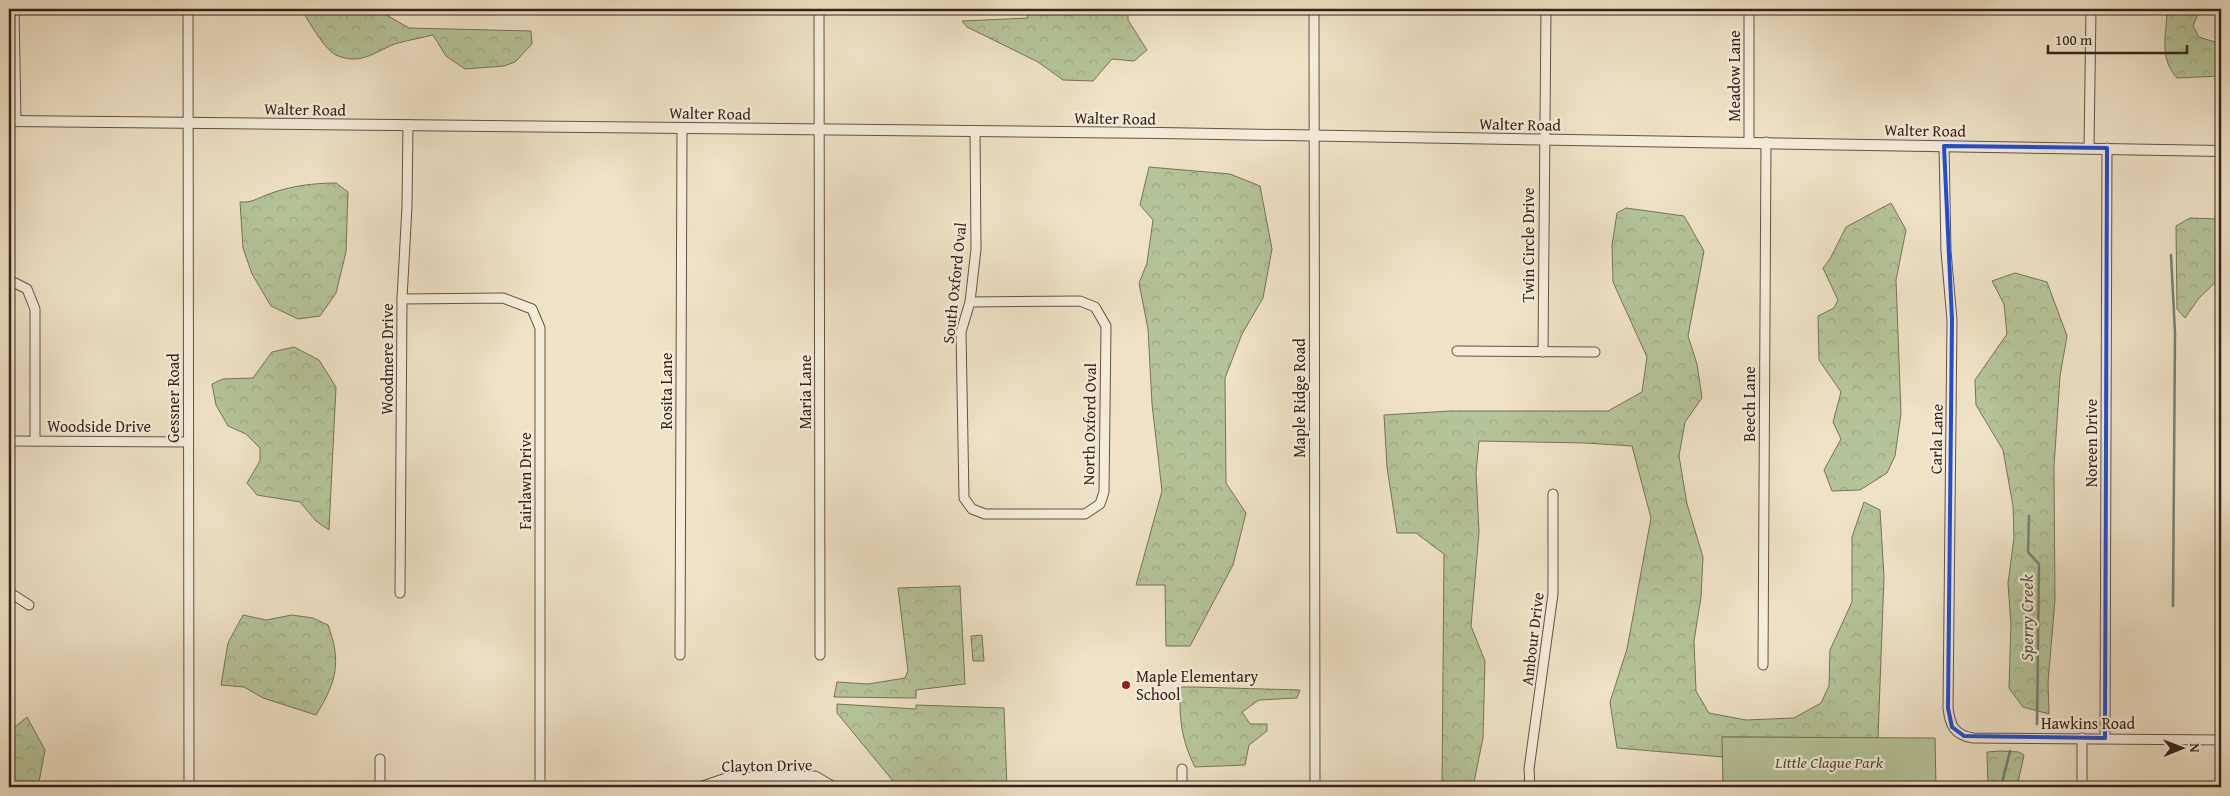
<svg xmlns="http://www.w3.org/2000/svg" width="2230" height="796" viewBox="0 0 2230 796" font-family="'Gentium Book Plus',serif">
<defs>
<pattern id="forest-crowns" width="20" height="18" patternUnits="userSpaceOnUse" patternTransform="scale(1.25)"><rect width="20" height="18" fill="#b5c498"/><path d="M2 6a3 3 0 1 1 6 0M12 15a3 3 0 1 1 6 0" fill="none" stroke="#9ca882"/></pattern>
<pattern id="garden-furrows" width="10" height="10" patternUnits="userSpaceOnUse" patternTransform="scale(1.25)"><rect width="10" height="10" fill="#b5c498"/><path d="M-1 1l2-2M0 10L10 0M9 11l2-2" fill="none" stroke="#9ca882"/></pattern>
</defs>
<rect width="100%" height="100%" fill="#efe2c6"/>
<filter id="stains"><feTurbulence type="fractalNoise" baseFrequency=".004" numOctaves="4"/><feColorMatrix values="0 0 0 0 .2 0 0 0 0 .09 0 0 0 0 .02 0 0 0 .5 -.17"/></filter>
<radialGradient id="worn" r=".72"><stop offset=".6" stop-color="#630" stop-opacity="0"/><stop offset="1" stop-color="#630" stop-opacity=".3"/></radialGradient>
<!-- forest -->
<g fill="url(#forest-crowns)" stroke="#767358">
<path d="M301,9H376L409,28L531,31L532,44L515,62L504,66L465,69L446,56L433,35C421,38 409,40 398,43C378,49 362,67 336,55C324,49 308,20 301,9Z"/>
<path d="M1033,9H1128V20L1147,50L1134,61L1112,59L1093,81L1063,80L1038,62L967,27L962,21L1028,18L1027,14Z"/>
<path d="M2167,9H2200L2193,26L2199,37L2221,44V76L2177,78C2158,57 2167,34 2167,9Z"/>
<path d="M1149,167L1230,174L1260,186L1272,249L1263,298L1242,334L1225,378L1226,483L1246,513L1233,565L1190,646H1166L1165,585H1136L1162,491L1152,404L1148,329L1139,283L1147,263L1153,220L1140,205Z"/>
<path d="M336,183L348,192L346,252L336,293L320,316L298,319L271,306L252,274L243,248L240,202C252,203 258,198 269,194C290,186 314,183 336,183Z"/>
<path d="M1891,203L1906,230L1896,280L1901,414L1895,456L1887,473L1860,490L1832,491L1824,470L1841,439L1833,422L1841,392L1819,360L1818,316L1834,308L1838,300L1823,268L1830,259L1846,227Z"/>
<path d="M1626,208L1684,216L1704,251L1688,336L1697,364L1702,398L1685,422L1679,456L1687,504L1703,557L1701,597L1694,641L1696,691L1709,713L1746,720L1794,718L1821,703L1829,686L1830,650L1852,602V537L1864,502L1880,510L1884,577L1878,738L1723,737V757L1617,748L1610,702L1627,649L1651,518L1632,446L1585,443L1479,441L1476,473L1479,532L1471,626L1485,661L1483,738L1473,787H1442L1444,554L1416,533H1397L1387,467L1384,415L1450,411H1608L1642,392L1647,357L1613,282L1612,245L1617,213Z"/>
<path d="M2221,215V277L2199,298L2185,318L2177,309L2176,226L2190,218L2217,219Z"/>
<path d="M2015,273L2047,282L2067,336L2060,376L2054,467L2055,600L2048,682L2049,714L2023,707L2009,688L2011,624L2008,583L2014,538L2013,506L2003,450L1976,405L1975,380L2007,334L2004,304L1992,281Z"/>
<path d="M294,347L319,360L336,387L329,530L316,521L300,502L257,495L247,483L260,461V448L246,434L228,426L216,405L212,384L223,379L253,378L272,352Z"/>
<path d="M960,586L965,684L916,690V698L834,697L837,682L868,684L905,678L908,671L898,588Z"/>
<path d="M243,615L266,620L292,615L313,618L328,625C342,662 336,683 316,715L263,698L244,687L221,685L228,643Z"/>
<path d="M1181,687H1193L1300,690L1297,698L1259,700L1242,712L1250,724H1267V731L1249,745L1245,765L1195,767C1182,742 1178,716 1181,687Z"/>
<path d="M837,704L916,709V705L1004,708L1007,787H898L837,713Z"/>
<path d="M27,717L45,750L38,787H9V732Z"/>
<path d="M2001,751L2019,752L2024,755L2017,787H1988L1987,752Z"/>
</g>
<!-- park -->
<path fill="#b5c498" stroke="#767358" d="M1722,737L1935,738L1936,787H1723Z"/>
<!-- garden -->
<path fill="url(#garden-furrows)" stroke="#767358" d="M982,635L984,661H973L971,636Z"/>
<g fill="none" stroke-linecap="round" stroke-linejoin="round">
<!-- stream -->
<g stroke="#728075" stroke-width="2.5">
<path d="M2171,255L2175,333L2173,606"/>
<path d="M2029,516L2028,552L2039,564L2037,724"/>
<path d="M2001,787L2010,751"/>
</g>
<!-- minor casing -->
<g stroke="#645244" stroke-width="11">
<g id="minor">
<path d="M14,9L16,121"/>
<path d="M188,9L189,787"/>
<path d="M819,9L820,655"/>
<path d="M1314,9L1315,787"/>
<path d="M1749,9V142"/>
<path d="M1944,146L1946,251L1952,320L1948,708C1950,725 1954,735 1973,738L2221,740"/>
<path d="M2089,148L2091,9"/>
<path d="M9,280L27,289L35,309V441"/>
<path d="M402,299L503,298L532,309L540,328V787"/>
<path d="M970,302L1080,301L1095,307L1106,326L1104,492L1100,504L1085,514H985L972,509L964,498L961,332L970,302L976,249L975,131"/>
<path d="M1457,351L1595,352"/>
<path d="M1543,352L1546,9"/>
<path d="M9,441L188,442"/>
<path d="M9,592L29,605"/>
<path d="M400,593L402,299L407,206L408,125"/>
<path d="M680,655L682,128"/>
<path d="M1763,665L1766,142"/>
<path d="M2105,738L2107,148"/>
<path d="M1182,769V787"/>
<path d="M380,787V759"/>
<path d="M700,787L726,778L815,776L834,787"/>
<path d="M1530,787L1529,769L1553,594V494"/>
<path d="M2082,787V738"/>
</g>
</g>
<!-- tertiary casing -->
<g stroke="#645244" stroke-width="12">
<path id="tertiary" d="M9,121L1161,133L2221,151"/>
</g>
<!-- minor -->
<use href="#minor" stroke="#f5ecda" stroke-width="9"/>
<!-- tertiary -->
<use href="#tertiary" stroke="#f5ecda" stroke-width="10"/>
</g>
<!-- marked area -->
<path fill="none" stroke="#1d4ed8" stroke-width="4" stroke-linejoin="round" d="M1944,146L2107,148L2105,738L1964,736L1952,727L1948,708L1952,320Z"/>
<!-- markers -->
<circle fill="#8f2418" stroke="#f5ecda" stroke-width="2" cx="1126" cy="685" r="5"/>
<g text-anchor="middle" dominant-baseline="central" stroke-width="4.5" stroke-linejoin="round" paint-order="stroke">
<!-- street labels -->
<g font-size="16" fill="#362219" stroke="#f5ecda">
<text transform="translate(1734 76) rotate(-90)">Meadow Lane</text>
<text transform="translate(305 109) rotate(1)">Walter Road</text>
<text transform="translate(710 113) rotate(1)">Walter Road</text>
<text transform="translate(1115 118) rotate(1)">Walter Road</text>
<text transform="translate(1520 124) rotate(1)">Walter Road</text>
<text transform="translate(1925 130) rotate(1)">Walter Road</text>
<text transform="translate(1528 245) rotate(-90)">Twin Circle Drive</text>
<text transform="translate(954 283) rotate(-84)">South Oxford Oval</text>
<text transform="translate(387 359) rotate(-90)">Woodmere Drive</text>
<text transform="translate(666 391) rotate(-90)">Rosita Lane</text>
<text transform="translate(805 392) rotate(-90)">Maria Lane</text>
<text transform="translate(173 398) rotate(-90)">Gessner Road</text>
<text transform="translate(1299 398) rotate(-90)">Maple Ridge Road</text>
<text transform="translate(1749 404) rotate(-90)">Beech Lane</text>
<text transform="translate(1089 424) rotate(-89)">North Oxford Oval</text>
<text x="99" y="426">Woodside Drive</text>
<text transform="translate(1936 439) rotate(-89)">Carla Lane</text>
<text transform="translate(2091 443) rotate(-90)">Noreen Drive</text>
<text transform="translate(525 481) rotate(-90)">Fairlawn Drive</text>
<text transform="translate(1532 639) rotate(-83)">Ambour Drive</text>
<text x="2088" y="723">Hawkins Road</text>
<text transform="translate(767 765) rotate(-1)">Clayton Drive</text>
</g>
<!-- poi labels -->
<g font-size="16" fill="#362219" stroke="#f5ecda" text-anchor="start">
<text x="1136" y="676">Maple Elementary<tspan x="1136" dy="18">School</tspan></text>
</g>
<!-- park labels -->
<g font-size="16" font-style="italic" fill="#564a39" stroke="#f5ecda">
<text x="1829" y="762">Little Clague Park</text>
</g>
<!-- water labels -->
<g font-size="18" font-style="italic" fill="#545147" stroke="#f5ecda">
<text transform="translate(2026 618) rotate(-90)">Sperry Creek</text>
</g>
</g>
<!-- margin -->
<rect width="2230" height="796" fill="none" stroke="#efe2c6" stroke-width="30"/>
<rect x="10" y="10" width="2210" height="776" fill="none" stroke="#362219" stroke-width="2.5"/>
<rect x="15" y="15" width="2200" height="766" fill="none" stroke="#362219"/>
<!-- north arrow -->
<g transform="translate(2182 748) rotate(89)" stroke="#f5ecda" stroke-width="4" paint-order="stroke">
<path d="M0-4L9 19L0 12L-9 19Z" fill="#362219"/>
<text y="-8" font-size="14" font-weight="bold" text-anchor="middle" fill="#362219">N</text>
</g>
<!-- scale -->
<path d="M2048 45v8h139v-8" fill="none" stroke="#362219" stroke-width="2.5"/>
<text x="2055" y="45" font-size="15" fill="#362219" stroke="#f5ecda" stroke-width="4" paint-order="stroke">100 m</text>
<rect width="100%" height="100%" filter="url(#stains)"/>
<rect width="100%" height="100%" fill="url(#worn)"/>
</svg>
